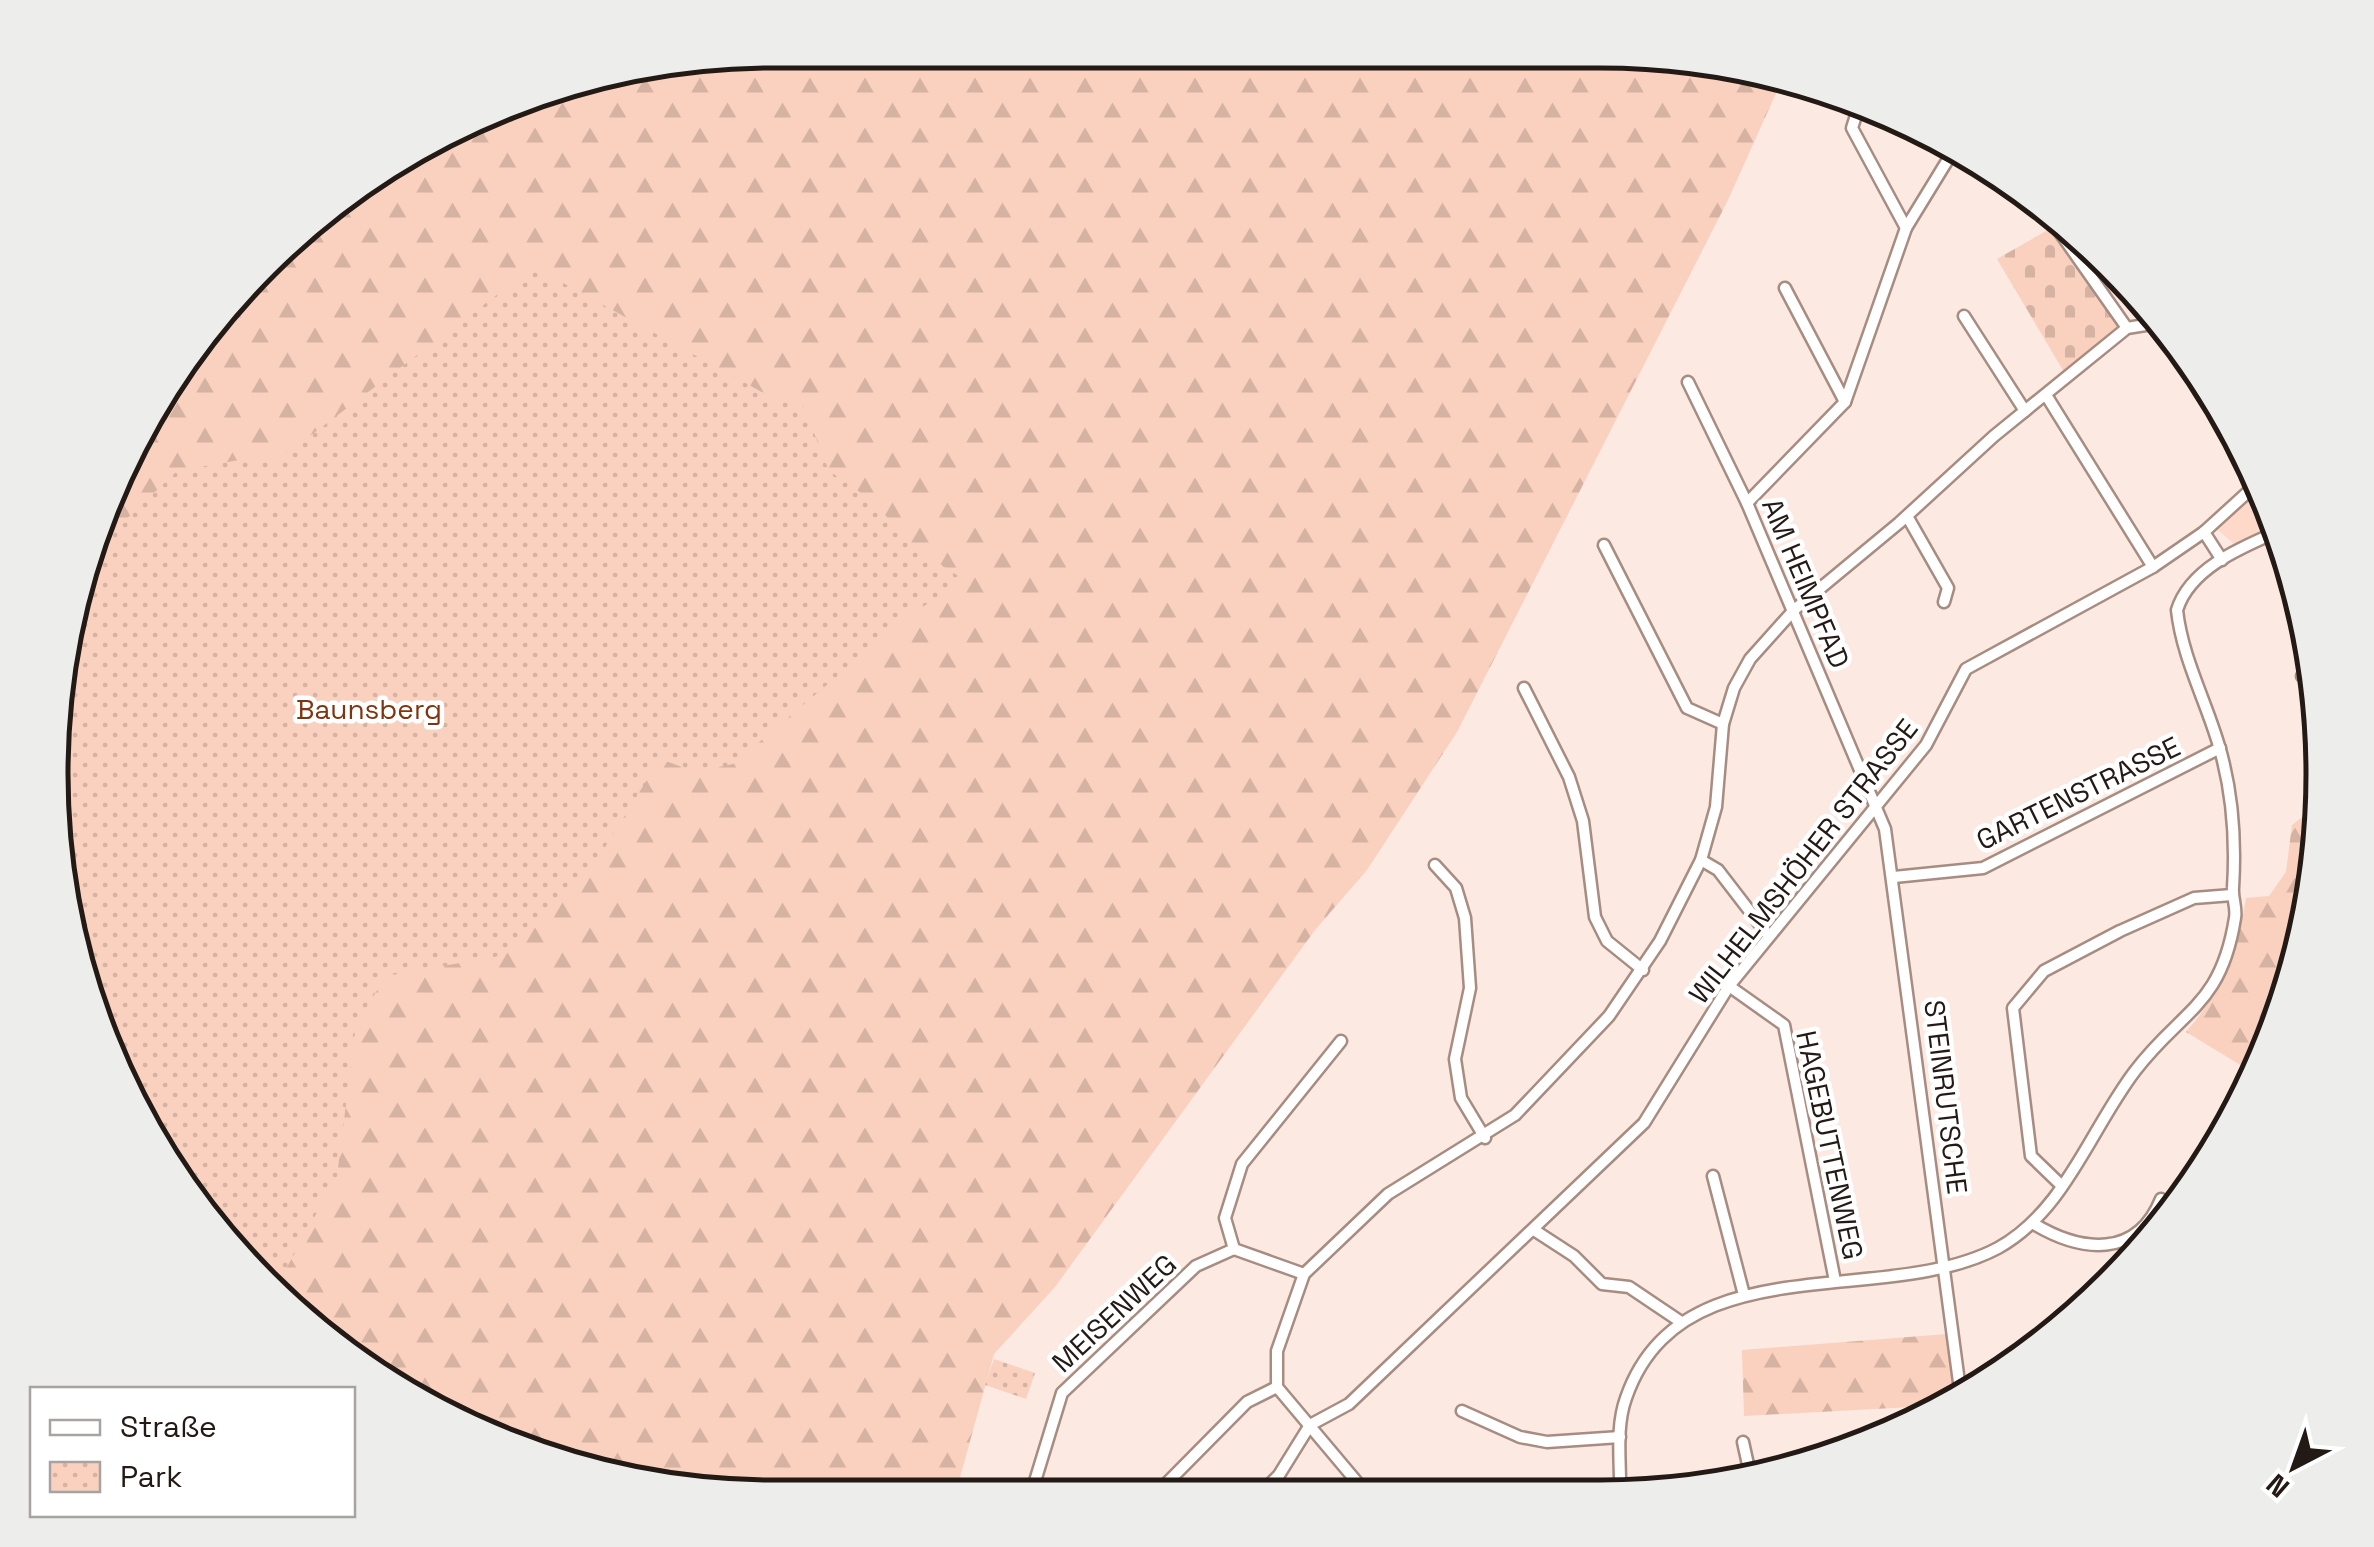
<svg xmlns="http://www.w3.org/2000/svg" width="2374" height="1547" viewBox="0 0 2374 1547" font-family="'Space Grotesk',sans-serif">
<defs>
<pattern id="forest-firs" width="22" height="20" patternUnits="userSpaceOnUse" patternTransform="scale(2.5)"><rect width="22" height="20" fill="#fad0bf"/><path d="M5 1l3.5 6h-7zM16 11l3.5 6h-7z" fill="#d6b2a3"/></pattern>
<pattern id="cemetery-stones" width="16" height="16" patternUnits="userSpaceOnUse" patternTransform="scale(2.5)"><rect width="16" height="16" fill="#fad0bf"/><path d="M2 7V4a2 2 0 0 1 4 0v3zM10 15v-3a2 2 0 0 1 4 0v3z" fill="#d6b2a3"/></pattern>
<pattern id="park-dots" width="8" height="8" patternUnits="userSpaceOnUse" patternTransform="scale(2.5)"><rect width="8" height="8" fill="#fad0bf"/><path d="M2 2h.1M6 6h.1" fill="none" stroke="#d6b2a3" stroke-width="1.8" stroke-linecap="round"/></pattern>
</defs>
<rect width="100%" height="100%" fill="#fbe9e2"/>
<!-- built -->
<path fill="#fed9ca" d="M2257,474L2277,527L2234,544L2209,522Z"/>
<!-- forest -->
<g fill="url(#forest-firs)">
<path d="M774,50L1695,56L1781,82L1728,200L1457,732L1367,870L1315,930L1055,1287L994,1354L956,1492L680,1491L496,1442L297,1318L172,1175L75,960L52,727L89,540L200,333L371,172L541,88Z"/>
<path d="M2322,748L2318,867L2286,1006L2252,1080L2240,1078L2242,1066L2186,1032C2221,993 2238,950 2246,898L2269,896L2286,872L2292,825L2313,809L2314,751Z"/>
<path d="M1947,1334L1954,1402L1948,1405L1744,1416L1742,1350Z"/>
</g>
<!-- cemetery -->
<path fill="url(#cemetery-stones)" d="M2055,226L2127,328L2067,377L1997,259Z"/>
<!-- park -->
<g fill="url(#park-dots)">
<path d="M534,267L780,402L801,400L829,471L877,504L905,541L963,579L904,620L733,764L696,772L660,759L597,860L505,955L386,976L356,1024L337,1176L274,1291L172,1175L75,960L52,727L78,595L117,528L177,471L239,460H278Z"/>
<path d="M994,1359L1035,1373L1026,1399L985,1385Z"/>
</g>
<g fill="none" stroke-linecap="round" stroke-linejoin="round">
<!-- stream -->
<g stroke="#cf7b58" stroke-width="4">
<path d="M2310,901L2301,863L2319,830"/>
<path d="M2297,956L2296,931L2309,906"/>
</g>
<!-- street casing -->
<g stroke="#a78c81" stroke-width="15">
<g id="street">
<path d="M1859,106L1852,128L1906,228"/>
<path d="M2040,204L2127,328"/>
<path d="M1785,288L1845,402"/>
<path d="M1964,316L2025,411"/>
<path d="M1688,382L1747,503L1885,829L1961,1397"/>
<path d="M2046,395L2153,567"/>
<path d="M1747,503L1845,402L1906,228L1955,148"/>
<path d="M1907,516L1948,588L1944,602"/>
<path d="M2204,532L2222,560"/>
<path d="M1604,545L1687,708L1723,724"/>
<path d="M2302,676L2314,674"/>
<path d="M1524,688L1569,777L1583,821L1595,917L1607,941L1643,970"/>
<path d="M1701,860L1718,870L1768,935"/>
<path d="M1435,865L1456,888L1465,918L1470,988L1455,1059L1461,1098L1485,1138"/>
<path d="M1894,877L1983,868L2220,748"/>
<path d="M1729,986L1784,1025L1835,1281"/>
<path d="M1713,1176L1744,1295"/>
<path d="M2062,1186L2031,1156L2013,1008L2044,971L2120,931L2194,898L2232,895"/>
<path d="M2034,1224C2081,1252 2137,1259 2161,1199"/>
<path d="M1534,1230L1574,1256L1602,1284L1629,1287L1681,1322"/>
<path d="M1304,1274L1234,1249L1225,1218L1242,1164L1341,1041"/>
<path d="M1462,1411L1520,1437L1547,1442L1620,1437"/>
<path d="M1743,1442L1751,1478"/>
<path d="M1032,1491L1062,1393L1196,1266L1234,1249"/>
<path d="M1157,1493L1247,1402L1277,1387"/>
<path d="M1260,1494L1279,1475L1310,1425L1349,1404L1644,1123L1729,986L1926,745L1966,669L2153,567L2204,532L2260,481"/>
<path d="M1367,1494L1277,1387V1351L1304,1274L1388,1194L1515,1115L1609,1016L1660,941L1701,860L1716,807L1723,724L1734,688L1750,659L1794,610L1899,523L1994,436L2127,328L2164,322"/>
<path d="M1620,1495C1621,1464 1615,1428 1626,1398C1680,1242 1884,1309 1998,1248C2065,1211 2090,1130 2135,1071C2181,1010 2221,1007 2235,918C2237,908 2232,898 2233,888C2236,840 2233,793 2219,746C2206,701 2182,657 2177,610C2190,568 2242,547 2279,531"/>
</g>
</g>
<!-- street -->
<use href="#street" stroke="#fff" stroke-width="10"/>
</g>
<g text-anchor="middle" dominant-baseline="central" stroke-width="9" stroke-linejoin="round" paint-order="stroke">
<!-- street labels -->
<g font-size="28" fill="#231915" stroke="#fff">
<text transform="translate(1806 583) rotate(67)">AM HEIMPFAD</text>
<text transform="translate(2078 793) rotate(-26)">GARTENSTRASSE</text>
<text transform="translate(1803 861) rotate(-52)">WILHELMSHÖHER STRASSE</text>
<text transform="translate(1946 1097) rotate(83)">STEINRUTSCHE</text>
<text transform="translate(1830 1145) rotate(78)">HAGEBUTTENWEG</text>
<text transform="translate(1114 1313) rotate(-43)">MEISENWEG</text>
</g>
<!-- park labels -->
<g font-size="28" fill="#81350e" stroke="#fff">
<text x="369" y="709">Baunsberg</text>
</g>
</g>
<!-- crop -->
<path d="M0 0H2374V1547H0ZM774 68H1600A706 706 0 0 1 2306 774V774A706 706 0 0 1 1600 1480H774A706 706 0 0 1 68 774V774A706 706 0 0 1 774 68Z" fill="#ededec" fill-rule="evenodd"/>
<path fill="none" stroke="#231915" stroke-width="5" d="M774 68H1600A706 706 0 0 1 2306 774V774A706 706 0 0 1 1600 1480H774A706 706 0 0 1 68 774V774A706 706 0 0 1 774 68Z"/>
<!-- legend -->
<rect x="30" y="1387" width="325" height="130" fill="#ffffff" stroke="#a7a3a1" stroke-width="2.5"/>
<rect x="50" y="1420" width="50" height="15" fill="#ffffff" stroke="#a7a3a1" stroke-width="2.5"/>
<text x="120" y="1437" font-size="30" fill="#231915">Straße</text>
<rect x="50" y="1462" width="50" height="30" fill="url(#park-dots)" stroke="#a7a3a1" stroke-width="2.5"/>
<text x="120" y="1487" font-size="30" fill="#231915">Park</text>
<!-- north arrow -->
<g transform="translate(2294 1467) rotate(221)" stroke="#ffffff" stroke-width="8" paint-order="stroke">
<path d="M0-8L18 38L0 25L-18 38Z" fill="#231915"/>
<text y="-15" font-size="28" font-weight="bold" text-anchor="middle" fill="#231915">N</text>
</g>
</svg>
